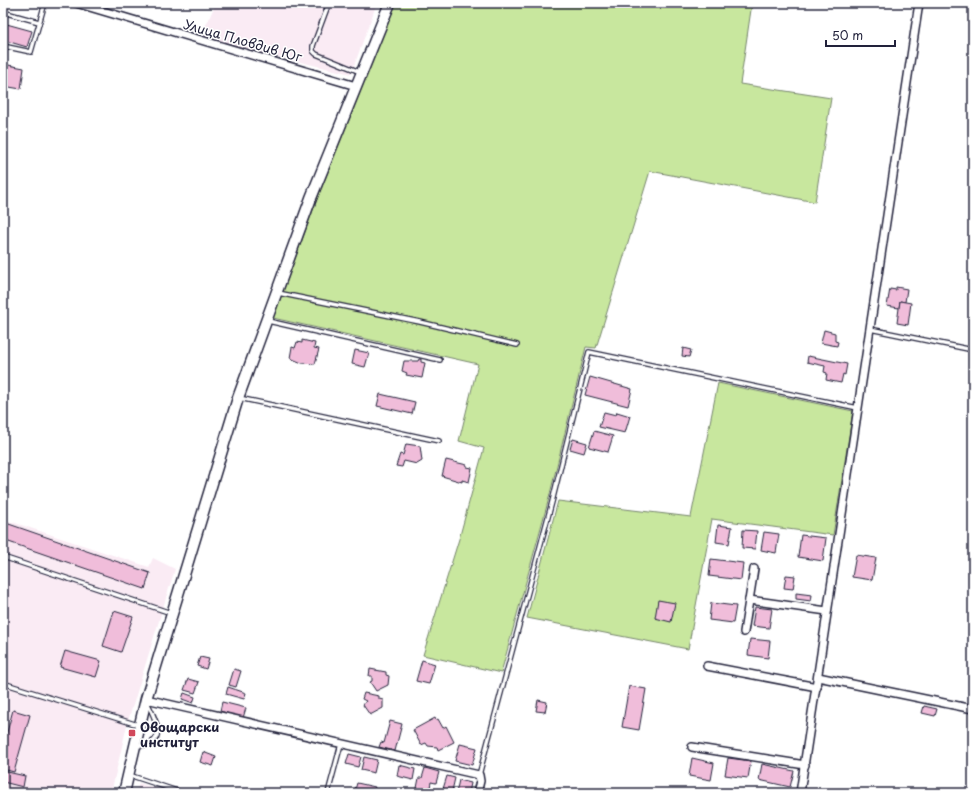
<svg xmlns="http://www.w3.org/2000/svg" width="976" height="796" viewBox="0 0 976 796" font-family="'Playpen Sans',sans-serif">
<rect width="100%" height="100%" fill="#fff"/>
<filter id="ink" filterUnits="userSpaceOnUse"><feTurbulence type="fractalNoise" baseFrequency=".025" numOctaves="2"/><feDisplacementMap in="SourceGraphic" scale="8" xChannelSelector="R" yChannelSelector="G"/><feConvolveMatrix kernelMatrix="1 2 1 2 8 2 1 2 1" color-interpolation-filters="sRGB"/></filter>
<g filter="url(#ink)">
<!-- built -->
<g fill="#faebf4">
<path d="M216,3H377L351,74L200,38Z"/>
<path d="M3,519L149,567L153,558L175,569L128,721L111,793H3Z"/>
<path d="M139,783L170,793H136Z"/>
</g>
<!-- green -->
<g fill="#c8e79e" stroke="#75846c">
<path d="M396,3H752L740,84L831,98L815,202L650,171L596,348L586,347L549,498L501,673L423,655L459,539L484,448L459,441L478,364L273,318L319,194Z"/>
<path d="M718,383L853,411L833,535L712,519L688,649L527,618L558,501L691,517Z"/>
</g>
<!-- building -->
<g fill="#f0bdda" stroke="#22223b">
<path d="M3,23L32,31L27,47L3,40Z"/>
<path d="M3,64L24,68L21,89L3,86Z"/>
<path d="M896,287L907,289L905,302L900,301L899,308L887,306L890,289L896,290Z"/>
<path d="M900,301L911,303L908,325L897,323Z"/>
<path d="M824,330L835,333V341L838,342L837,346L821,343Z"/>
<path d="M302,340L315,343L314,348L319,349L315,364L302,363L290,358L292,347L295,348L297,342L302,343Z"/>
<path d="M683,348L691,350L689,357L682,356Z"/>
<path d="M355,350L369,353L365,367L352,364Z"/>
<path d="M808,356L847,364L845,375L843,374L841,383L826,380L827,373L824,372L825,366L807,362Z"/>
<path d="M419,359H421V362L425,363L422,378L406,375L407,373L402,371L404,361H418Z"/>
<path d="M590,377L632,389L628,406L585,395Z"/>
<path d="M380,394L415,402L412,414L377,406Z"/>
<path d="M604,412L616,415L617,412L630,416L625,433L599,427Z"/>
<path d="M594,431L613,436L608,452L589,447Z"/>
<path d="M573,439L587,443L584,453L570,449Z"/>
<path d="M406,444L420,446L422,461L417,464L404,461L402,467L396,466L400,454L403,455Z"/>
<path d="M446,460L467,465V467L472,468L469,482L462,480V482L442,476Z"/>
<path d="M3,522L150,573L145,589L3,540Z"/>
<path d="M718,525L732,527L729,544L716,542Z"/>
<path d="M743,530L757,531L755,549L742,548Z"/>
<path d="M764,532L779,534L776,553L761,550Z"/>
<path d="M801,535L826,538L823,561L798,557Z"/>
<path d="M856,555L876,558L872,580L852,577Z"/>
<path d="M711,559L743,563L741,580L709,576Z"/>
<path d="M786,575L795,576L793,589L784,588Z"/>
<path d="M796,593L812,595L811,601L796,599Z"/>
<path d="M658,600L675,603L671,622L655,618Z"/>
<path d="M711,603L736,606L733,623L709,620Z"/>
<path d="M755,607L772,609L769,628L752,626Z"/>
<path d="M114,611L133,617L121,652L103,646Z"/>
<path d="M750,639L770,641L768,658L748,655Z"/>
<path d="M65,651L101,661L96,677L60,667Z"/>
<path d="M200,657L209,659L206,669L197,666Z"/>
<path d="M422,660L435,664L429,684L416,681Z"/>
<path d="M234,669L241,671L236,687L229,685Z"/>
<path d="M370,669L386,672V675L389,676L388,685L376,691L370,682L372,681V676H369Z"/>
<path d="M188,679L199,682L195,693L184,690Z"/>
<path d="M629,686L646,689L639,730L622,727Z"/>
<path d="M228,687L246,693L244,699L226,694Z"/>
<path d="M184,693L195,697L193,703L182,699Z"/>
<path d="M364,693L379,696V699L383,700V708L370,715L363,705L366,701L362,699Z"/>
<path d="M538,700L547,702L545,712L536,711Z"/>
<path d="M222,702L246,708L243,718L220,711Z"/>
<path d="M924,706L937,709L935,716L922,713Z"/>
<path d="M13,710L30,715L14,772L3,769V747Z"/>
<path d="M435,718L436,720L438,719L443,728L446,726L454,742L438,750L437,747L428,746L426,743L421,745L413,730Z"/>
<path d="M390,721L402,724L395,751L379,747L381,742L384,743Z"/>
<path d="M460,744L477,748L472,765L455,761Z"/>
<path d="M203,752L216,757L213,766L200,762Z"/>
<path d="M349,754L361,757L358,767L346,764Z"/>
<path d="M364,757L377,760L374,773L361,770Z"/>
<path d="M692,758L714,763L711,780L689,776Z"/>
<path d="M728,758L751,761L748,778L725,775Z"/>
<path d="M762,764L794,771L790,787L759,780Z"/>
<path d="M399,765L415,769L413,780L397,776Z"/>
<path d="M425,768L439,772L436,783L431,782L429,793H416L419,778H422Z"/>
<path d="M3,771L25,776L23,787L3,782Z"/>
<path d="M447,776L455,778L452,791L443,789Z"/>
<path d="M459,780L471,783L469,793H456Z"/>
<path d="M357,783L375,787L373,793H354Z"/>
</g>
<g fill="none" stroke-linecap="round" stroke-linejoin="round">
<!-- lane casing -->
<g stroke="#22223b" stroke-width="6">
<g id="lane">
<path d="M329,3L313,46V51L316,54L360,72"/>
<path d="M3,12L39,22"/>
<path d="M3,46L31,52L45,3"/>
<path d="M278,293L420,322L517,345"/>
<path d="M268,321L440,360"/>
<path d="M870,329L973,350"/>
<path d="M239,398L439,441"/>
<path d="M3,557L171,613"/>
<path d="M3,683L138,725"/>
<path d="M136,746C169,745 157,722 147,702"/>
<path d="M129,775L183,793"/>
<path d="M479,775L552,502L589,352L858,408"/>
<path d="M328,793L341,744"/>
</g>
</g>
<!-- street casing -->
<g stroke="#22223b" stroke-width="10">
<g id="street">
<path d="M76,3L356,86"/>
<path d="M749,600L827,611"/>
<path d="M744,632L754,569"/>
<path d="M707,666L817,687"/>
<path d="M818,677L973,709"/>
<path d="M146,699L479,775L480,781L477,793"/>
<path d="M692,747L805,765"/>
<path d="M800,793L919,3"/>
</g>
</g>
<!-- secondary casing -->
<g stroke="#22223b" stroke-width="13">
<path id="secondary" d="M124,793L146,699L238,398L311,198L390,3"/>
</g>
<!-- lane -->
<use href="#lane" stroke="#fff" stroke-width="3.5"/>
<!-- street -->
<use href="#street" stroke="#fff" stroke-width="7"/>
<!-- secondary -->
<use href="#secondary" stroke="#fff" stroke-width="10"/>
</g>
</g>
<!-- markers -->
<rect fill="#d1495b" stroke="#fff" stroke-width="1.5" x="128" y="729" width="8" height="8" rx="2"/>
<g text-anchor="middle" dominant-baseline="central" stroke-width="3" stroke-linejoin="round" paint-order="stroke">
<!-- street labels -->
<g font-size="13" fill="#22223b" stroke="#fff">
<text transform="translate(243 40) rotate(16)">Улица Пловдив Юг</text>
</g>
<!-- poi labels -->
<g font-size="13" font-weight="bold" fill="#22223b" stroke="#fff" text-anchor="start">
<text x="140" y="726">Овощарски<tspan x="140" dy="15">институт</tspan></text>
</g>
</g>
<!-- margin -->
<rect width="976" height="796" fill="none" stroke="#fff" stroke-width="16"/>
<rect x="8" y="8" width="960" height="780" fill="none" stroke="#22223b" stroke-width="1.5" filter="url(#ink)"/>
<!-- scale -->
<path d="M826 40v6h69v-6" fill="none" stroke="#22223b" stroke-width="2"/>
<text x="832" y="40" font-size="12" fill="#22223b" stroke="#ffffff" stroke-width="3" paint-order="stroke">50 m</text>
</svg>
